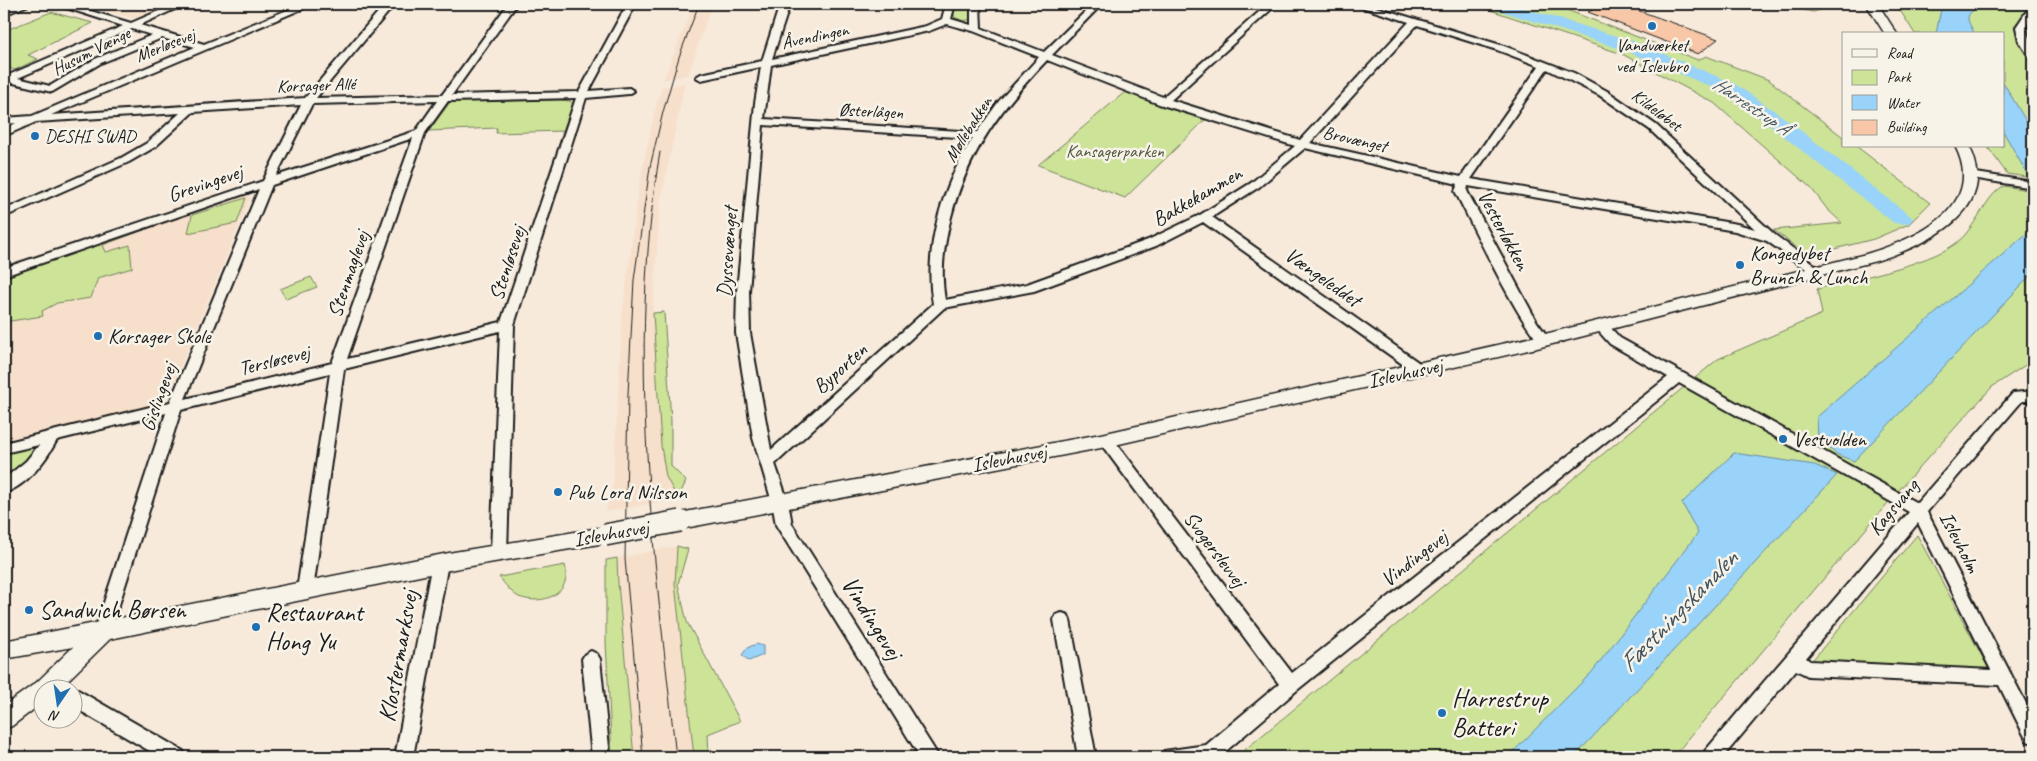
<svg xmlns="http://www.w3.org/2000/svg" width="2037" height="761" viewBox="0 0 2037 761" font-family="Caveat,sans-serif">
<rect width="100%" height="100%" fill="#f7eadb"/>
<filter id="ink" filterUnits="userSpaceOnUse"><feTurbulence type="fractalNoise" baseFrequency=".02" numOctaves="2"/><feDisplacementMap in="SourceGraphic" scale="10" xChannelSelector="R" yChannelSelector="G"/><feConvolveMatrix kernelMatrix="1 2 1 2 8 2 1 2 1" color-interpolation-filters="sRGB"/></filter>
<g filter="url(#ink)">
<!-- built -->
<g fill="#f7e0cb">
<path d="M83,4H173L138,18H131Z"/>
<path d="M694,4H712L688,75L663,80Z"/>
<path d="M685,83L660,205L653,313L659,405L666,477L678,499L605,512L613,486L622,317L639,185L655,109L662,87Z"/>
<path d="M245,195L251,197L168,397L157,404L4,442V275Z"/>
<path d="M677,546L675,584L694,757H634L617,558Z"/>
</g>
<!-- green -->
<g fill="#cce398" stroke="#74805a">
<path d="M954,4H974L973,19L963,21L954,17Z"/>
<path d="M1472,4H1551L1698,60L1706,56L1769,80L1843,137V146H1856L1930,203L1909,224L1874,239L1807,256L1774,230L1842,223L1827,209L1811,188L1714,103L1622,54Z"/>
<path d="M1744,4H1802L1820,10L1813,12L1789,7H1764L1761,10Z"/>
<path d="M1896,4H2033L2014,26L2018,40L2033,64V178L2007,174L1987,146H2003V34H1915Z"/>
<path d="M51,12L93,23L28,55L38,59L15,70L4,67V31Z"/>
<path d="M1125,92L1206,119L1125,198L1038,165Z"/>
<path d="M560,100L570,101L573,104L563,131L496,133L497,128L429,131L450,102Z"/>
<path d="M2004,186L2033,191V360L1992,387L1898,491L1673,757H1236L1718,359L1822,314L1817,289C1854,279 1926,265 1955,244C1976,229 1986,194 2004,186Z"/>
<path d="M246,198L237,223L188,233L192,215Z"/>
<path d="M190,213L103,245L106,252L130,245L132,268L98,278L91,298L57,303L42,311L43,316L4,322V275Z"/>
<path d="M311,277L317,287L286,299L280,289Z"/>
<path d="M664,312L671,421V466L686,481L678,499L666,477L661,446L653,313Z"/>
<path d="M40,444L37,453L4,481V453Z"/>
<path d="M1917,535L1991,673L1810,663Z"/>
<path d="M677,546L688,549L678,584L687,622L740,721L708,734L709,757H694L675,584Z"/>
<path d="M617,558L618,583L634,757H612L606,643V560Z"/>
<path d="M565,565C573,594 543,606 519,597C511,593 505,584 499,577Z"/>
</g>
<!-- water -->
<g fill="#99d3f9" stroke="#678aa1">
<path d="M1942,4H1980C1965,17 1965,16 1975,34H1936Z"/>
<path d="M2003,82L2033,133V176L2026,172L2003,131Z"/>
<path d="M2033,228V273L1854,461L1838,455L1818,440L1817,417Z"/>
<path d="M1734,453L1815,465L1837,475L1574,757H1508L1592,672L1698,533L1682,503Z"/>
<path d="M756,644L763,646V655L749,661L742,655L747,648Z"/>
</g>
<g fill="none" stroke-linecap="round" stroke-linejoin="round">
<!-- river -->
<path fill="#99d3f9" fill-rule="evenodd" d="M1486,4H1510L1636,42L1735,84L1782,116L1913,218L1910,223L1902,224L1894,223L1768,124L1723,92L1624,50L1488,7Z"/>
</g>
<!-- building -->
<path fill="#f8c7a7" stroke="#1c1c1c" d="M1602,4H1647L1637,10L1718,39L1698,54L1588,12Z"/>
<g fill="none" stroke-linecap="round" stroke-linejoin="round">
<!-- minor casing -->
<g stroke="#1c1c1c" stroke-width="4">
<g id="minor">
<path d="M18,4H31L4,15V9Z"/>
<path d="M54,4H67L131,23L175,4H186L140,25L204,44L302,4H314L51,115L305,98L385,4H395L316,98L442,95L508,4H517L452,95L579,92L627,4H636L589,91L629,88L634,91L629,94L586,98L514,325L507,552L505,557L499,558L493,557L491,552L500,331L344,369L313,590L311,595L305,597L299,595L297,590L330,373L181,410L110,633L108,638L102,640L96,638L94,633L166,413L57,440C46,460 27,486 4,493V479L26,461L39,445L4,453V443L170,402L259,189L4,276V268L263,181L301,105L193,112L155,147L129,162L4,217V210L121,158L147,143L180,113L36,122L4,136V129L16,123L4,124V118L32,116L195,47L162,38L101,63L52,92L9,82L4,84V77L123,26ZM132,29L152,35L95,59L50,86L18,78ZM576,98L501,322L347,359L425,133L448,101ZM437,101L416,131L276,176L312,104ZM413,138L332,363L185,399L272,185Z"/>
<path d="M780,4H790L772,59L926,26L942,19L946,4H955L951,19L971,25V4H980L981,28L1044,52L1093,4H1102L1052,55L1163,97L1268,4H1277L1171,100L1300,140L1409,22L1352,4H1366L1504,46L1574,73L1607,91L1656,125L1775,235L1823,271L1821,274H1813L1767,241L1735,231L1468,186L1467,191L1537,322L1551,341L1544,345C1527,341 1467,214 1455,191L1458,184L1305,148L1259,187L1212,217L1425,367L1427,370L1425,373H1415L1203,222L1156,246L1034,291L944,308L775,464L788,502L792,524L939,757H920L776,525L772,502L753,438L736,333L737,291L755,103L761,67L701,80L696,77L701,74L762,61ZM947,24L973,31L1039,57L999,101L977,132L764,119L771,65L929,31ZM1417,25L1497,50L1539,66L1461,177L1310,143ZM1047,60L1159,104L1295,146L1251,183L1200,215L1148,240L1027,284L945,300C940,271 944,245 951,217C968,152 1001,108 1047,60ZM1547,69L1599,95L1649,129L1755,229L1737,224L1471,179ZM763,125L973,138C943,184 923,249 933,304L771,450L750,333L749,291Z"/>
<path d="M2033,5V15L2026,27C2028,38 2034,48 2033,59L2030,58L2019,41L2016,27L2030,6Z"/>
<path d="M1970,172L2033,182V188L1966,177L1964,175Z"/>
<path d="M1601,322L1606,323L1620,338L1917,503L2013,393L2033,391V401H2022L1927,512L2033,717V743L2027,741L1999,685L1808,676L1796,670L1723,757H1703L1705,751L1909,512L1679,383L1296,691L1219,757H1162L1164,751L1206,745L1279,684L1101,444L1099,440L1101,436H1111L1292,673L1668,377L1610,344L1594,326ZM1918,523L1991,670L1810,661L1806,658Z"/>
<path d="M440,557L446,558L448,563L413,757H395L432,563L434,558Z"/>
<path d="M1062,613L1068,615L1070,620L1096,757H1078L1054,620L1056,615Z"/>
<path d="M591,651L597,654L600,659L610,757H592L582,659L585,654Z"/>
<path d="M71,688H72L78,690L183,751L185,757H160L72,706Z"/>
</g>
</g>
<!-- tertiary casing -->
<g stroke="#1c1c1c" stroke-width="3">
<g id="tertiary">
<path d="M1866,4H1878L1897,34H1885Z"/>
<path d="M1955,146H1969C2003,211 1924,246 1876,261L1537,348L1106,447L680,529L673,526L670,521L673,516L680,513L1106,433L1537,336L1866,254C1912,240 1988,209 1955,146Z"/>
<path d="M605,527L612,529L615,535L612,541L605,543L454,569L110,639L60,688H42V703L12,726L4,729V706L37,682L73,647L4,659V641L454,552Z"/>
</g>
</g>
<!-- minor -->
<use href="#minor" fill="#f7f3e8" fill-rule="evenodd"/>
<!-- tertiary -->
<use href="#tertiary" fill="#f7f3e8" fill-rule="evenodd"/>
<!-- tram -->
<g stroke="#1c1c1c" stroke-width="1">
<path d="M660,152C626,352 654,557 676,757"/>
<path d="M643,757L625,559L628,394L634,280L650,167L663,112L679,57L699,4"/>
</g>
<!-- tertiary-bridge casing -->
<g stroke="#1c1c1c" stroke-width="24" stroke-linecap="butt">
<path id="tertiary-bridge" d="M605,535L680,521"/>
</g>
<!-- tertiary-bridge -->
<use href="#tertiary-bridge" stroke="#f7f3e8" stroke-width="21"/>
</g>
</g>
<!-- markers -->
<g fill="#1f6fb2" stroke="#f7f3e8" stroke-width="2">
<circle cx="1652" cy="26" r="5"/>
<circle cx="35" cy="136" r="5"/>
<circle cx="1740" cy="265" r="5"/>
<circle cx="98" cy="336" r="5"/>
<circle cx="1783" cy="439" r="5"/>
<circle cx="558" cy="492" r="5"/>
<circle cx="29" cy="610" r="5"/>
<circle cx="256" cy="627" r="5"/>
<circle cx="1442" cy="713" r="5"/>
</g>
<g text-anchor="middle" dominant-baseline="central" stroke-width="5" stroke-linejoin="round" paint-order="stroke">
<!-- far-street labels -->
<g font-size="18" fill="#1c1c1c" stroke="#f7f3e8">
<text transform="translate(815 36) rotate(-12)">Åvendingen</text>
<text transform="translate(165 45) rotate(-22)">Merløsevej</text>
<text transform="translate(91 51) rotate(-27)">Husum Vænge</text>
<text transform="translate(316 85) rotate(-2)">Korsager Allé</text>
<text transform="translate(1657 110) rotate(37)">Kildeløbet</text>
<text transform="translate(871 111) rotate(3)">Østerlågen</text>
<text transform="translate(968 129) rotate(-58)">Møllebakken</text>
<text transform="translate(1355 139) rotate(13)">Brovænget</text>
</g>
<!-- far-poi labels -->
<g font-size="18" fill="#1c1c1c" stroke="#f7f3e8">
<text x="1652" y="45">Vandværket<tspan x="1652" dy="21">ved Islevbro</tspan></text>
<text x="45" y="136" text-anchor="start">DESHI SWAD</text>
</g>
<!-- far-park labels -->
<g font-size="18" fill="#515841" stroke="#f7f3e8">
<text x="1115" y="151">Kansagerparken</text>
</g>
<!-- far-water labels -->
<g font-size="19" font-style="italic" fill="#42535e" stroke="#f7f3e8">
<text transform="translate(1751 106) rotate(34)">Harrestrup Å</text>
</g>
<!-- street labels -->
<g font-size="21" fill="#1c1c1c" stroke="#f7f3e8">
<text transform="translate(205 183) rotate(-19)">Grevingevej</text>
<text transform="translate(1197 196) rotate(-30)">Bakkekammen</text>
<text transform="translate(1504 230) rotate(62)">Vesterløkken</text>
<text transform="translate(727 252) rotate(-86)">Dyssevænget</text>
<text transform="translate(507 263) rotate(-72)">Stenløsevej</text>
<text transform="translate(348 274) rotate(-71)">Stenmaglevej</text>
<text transform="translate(1323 277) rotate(35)">Vængeleddet</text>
<text transform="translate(274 360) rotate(-14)">Tersløsevej</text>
<text transform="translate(840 368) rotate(-42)">Byporten</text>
<text transform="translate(1405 373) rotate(-13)">Islevhusvej</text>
<text transform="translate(158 397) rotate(-70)">Gislingevej</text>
<text transform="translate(1009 458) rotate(-11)">Islevhusvej</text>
<text transform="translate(1893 507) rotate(-50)">Kagsvang</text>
<text transform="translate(611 533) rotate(-10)">Islevhusvej</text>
<text transform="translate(1960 542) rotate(63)">Islevholm</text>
<text transform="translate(1215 549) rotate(53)">Svogerslevvej</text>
<text transform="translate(1414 558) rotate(-38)">Vindingevej</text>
</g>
<!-- poi labels -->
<g font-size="21" fill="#1c1c1c" stroke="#f7f3e8" text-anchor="start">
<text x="1750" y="253">Kongedybet<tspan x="1750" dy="24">Brunch &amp; Lunch</tspan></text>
<text x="108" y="336">Korsager Skole</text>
<text x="1793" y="439">Vestvolden</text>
<text x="568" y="492">Pub Lord Nilsson</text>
</g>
<!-- near-poi labels -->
<g font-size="25" fill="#1c1c1c" stroke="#f7f3e8" text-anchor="start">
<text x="39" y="610">Sandwich Børsen</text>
<text x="266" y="613">Restaurant<tspan x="266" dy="29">Hong Yu</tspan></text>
<text x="1452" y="699">Harrestrup<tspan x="1452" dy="29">Batteri</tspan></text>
</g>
<!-- near-street labels -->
<g font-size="25" fill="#1c1c1c" stroke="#f7f3e8">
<text transform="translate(872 618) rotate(58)">Vindingevej</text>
<text transform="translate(398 656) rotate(-80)">Klostermarksvej</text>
</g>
<!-- near-water labels -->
<g font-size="26" font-style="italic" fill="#42535e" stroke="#f7f3e8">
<text transform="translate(1678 611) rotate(-46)">Fæstningskanalen</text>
</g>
</g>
<!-- margin -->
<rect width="2037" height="761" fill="none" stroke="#f7f3e8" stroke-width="20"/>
<rect x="10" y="10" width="2017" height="741" fill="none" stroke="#1c1c1c" stroke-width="2" filter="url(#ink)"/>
<!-- legend -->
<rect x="1842" y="32" width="162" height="115" fill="#f7f3e8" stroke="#9f9d96"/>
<rect x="1852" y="49" width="25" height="8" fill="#f7f3e8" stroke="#9f9d96"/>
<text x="1887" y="58" font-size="15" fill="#1c1c1c">Road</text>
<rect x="1852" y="70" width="25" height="15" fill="#cce398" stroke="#9f9d96"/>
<text x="1887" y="82" font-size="15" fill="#1c1c1c">Park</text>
<rect x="1852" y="95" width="25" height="15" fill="#99d3f9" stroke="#9f9d96"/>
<text x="1887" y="108" font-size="15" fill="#1c1c1c">Water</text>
<rect x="1852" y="120" width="25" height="15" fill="#f8c7a7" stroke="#9f9d96"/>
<text x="1887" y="132" font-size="15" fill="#1c1c1c">Building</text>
<!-- north arrow -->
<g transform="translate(58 704) rotate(193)"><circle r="24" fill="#f7f3e8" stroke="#9f9d96"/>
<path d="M0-4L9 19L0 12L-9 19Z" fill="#1f6fb2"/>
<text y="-8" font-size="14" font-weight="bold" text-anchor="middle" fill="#1c1c1c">N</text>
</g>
</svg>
